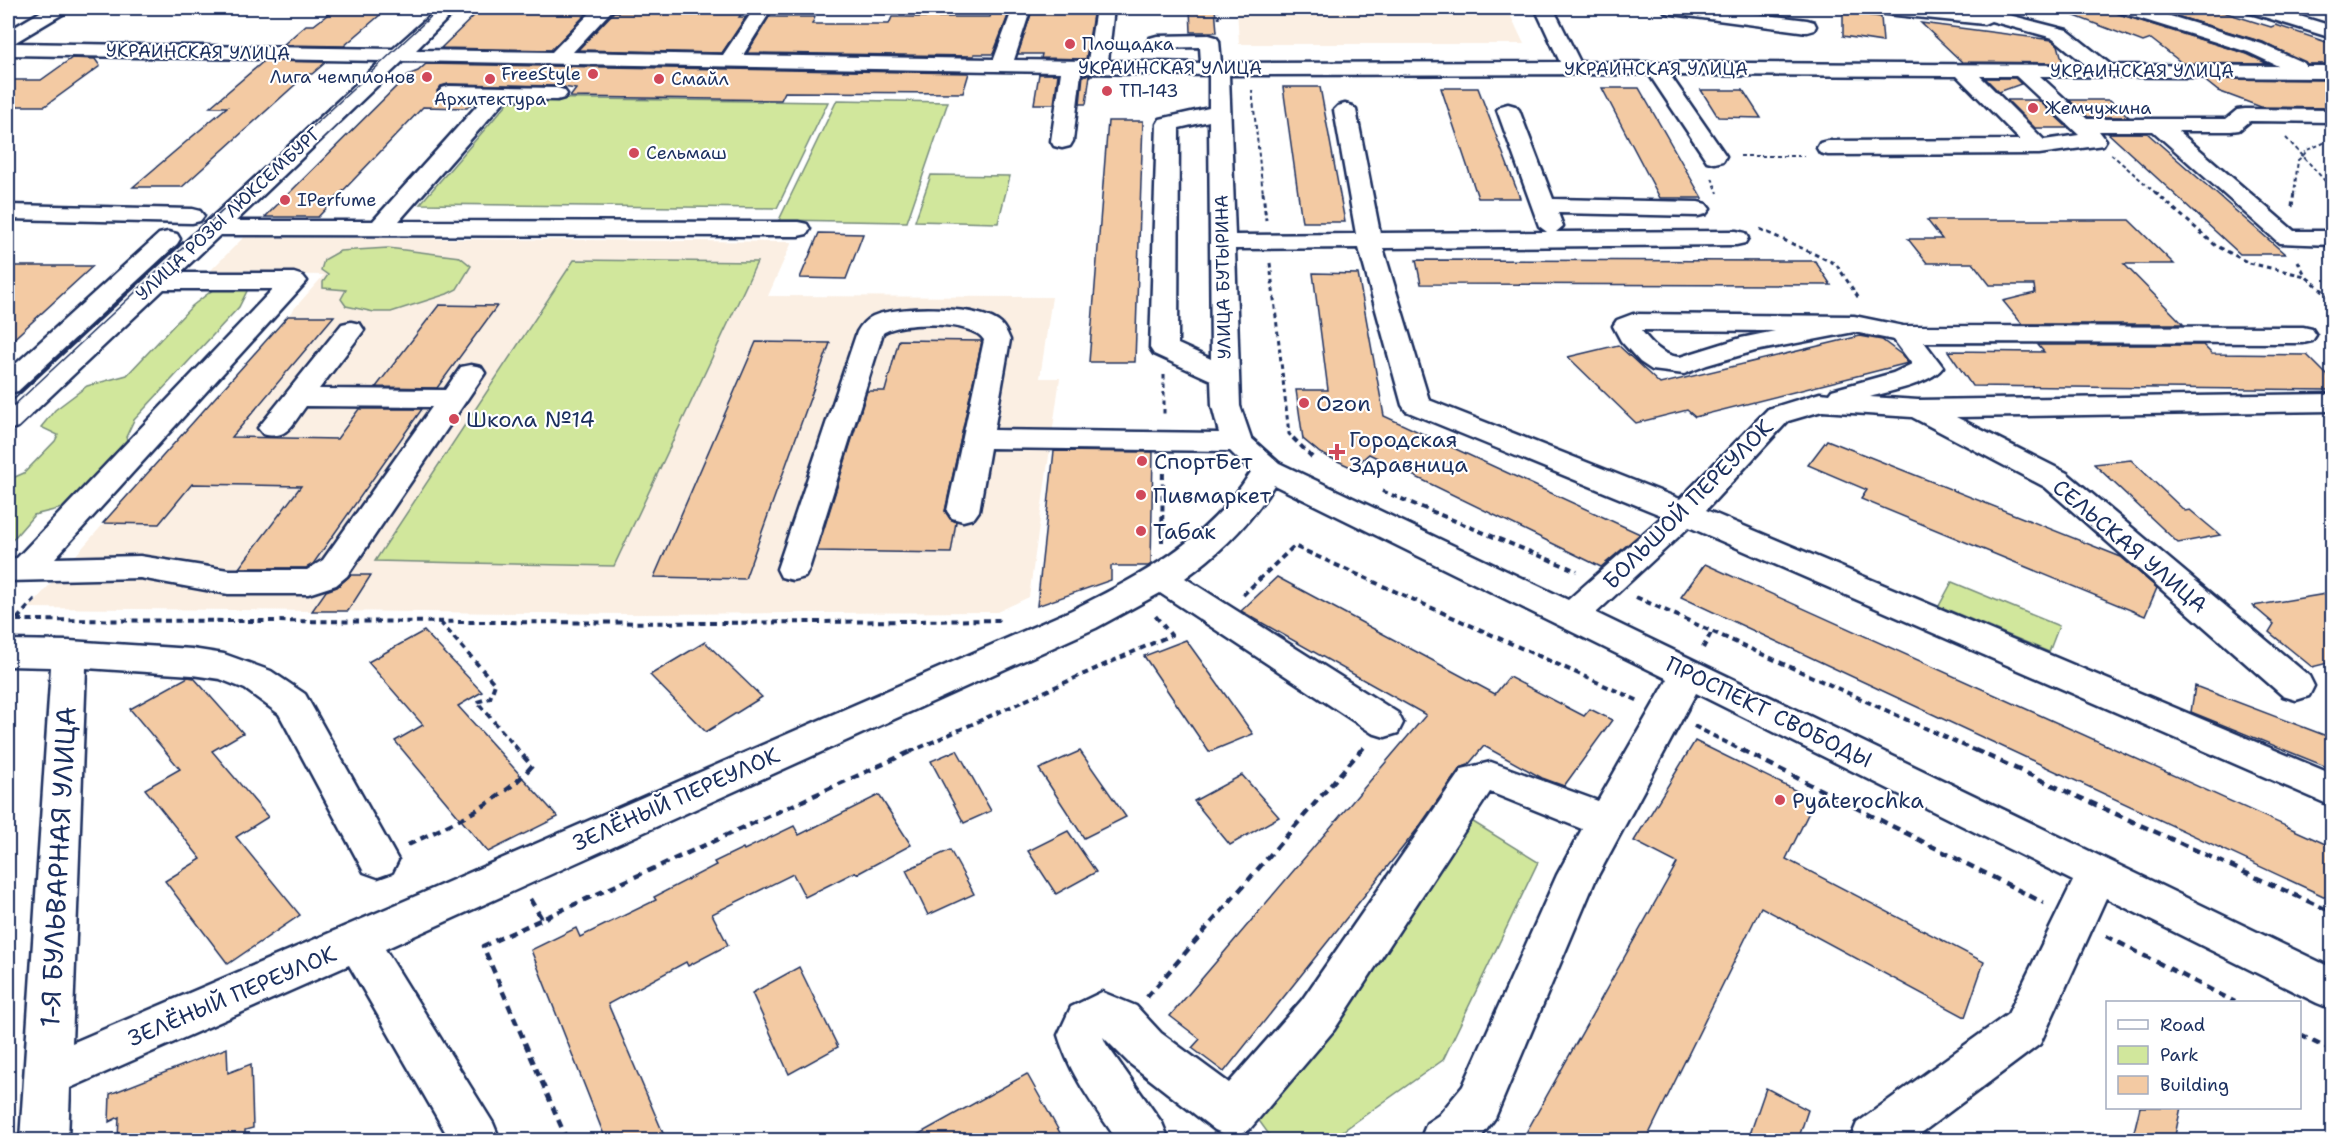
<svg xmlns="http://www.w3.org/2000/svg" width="2340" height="1148" viewBox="0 0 2340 1148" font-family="'Shantell Sans',sans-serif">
<rect width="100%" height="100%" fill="#fff"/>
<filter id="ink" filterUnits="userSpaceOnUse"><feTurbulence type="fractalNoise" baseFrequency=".0167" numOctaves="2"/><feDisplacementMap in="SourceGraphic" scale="12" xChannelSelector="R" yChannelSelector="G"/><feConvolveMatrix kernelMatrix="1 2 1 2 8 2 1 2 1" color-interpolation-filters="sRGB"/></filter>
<g filter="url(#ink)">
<!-- built -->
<g fill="#fbefe3">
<path d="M1237,8H1507L1524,44H1239Z"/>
<path d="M244,237L792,242L768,296L1052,297L1040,378H1060L1029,597L997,612L627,614L29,608L324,275L208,273Z"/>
</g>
<!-- green -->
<g fill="#d1e79c" stroke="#768b7d" stroke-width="1.5">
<path d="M512,98L828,102L777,208L420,204Z"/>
<path d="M837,100L948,102L907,222L779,220Z"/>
<path d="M931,175L1010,176L998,223L915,221Z"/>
<path d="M388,248L460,257L471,266L457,289L447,294L391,312H374L346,306L341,299L346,290L323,288V282L328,275L321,270L324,260L340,251Z"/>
<path d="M574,260L757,262L614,566L375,561Z"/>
<path d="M239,285L248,289L239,307L134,420L126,437L130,452L66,507L34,515L8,545V480L24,473L55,441L58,435L41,427L55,410L87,386L127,375L192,306L214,289Z"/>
<path d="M1952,582L2059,626L2049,652L1939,606Z"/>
<path d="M1470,820L1538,862L1443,1060L1330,1140H1273L1252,1111Z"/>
</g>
<!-- building -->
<g fill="#f3caa3" stroke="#1b2f5e" stroke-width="1.5">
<path d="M336,8H388L344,46L283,45L306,25H314Z"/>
<path d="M482,8H592L551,50L441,48Z"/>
<path d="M993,8H1011L993,54H974V56L747,53L769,17H815L812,24H889L892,17H990Z"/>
<path d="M1033,8H1094L1086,59L1041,58L1042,54H1018Z"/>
<path d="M1190,8H1215L1217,32H1191Z"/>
<path d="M2059,8H2115L2118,14L2247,54L2268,64L2182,63L2151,39L2143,42L2059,10Z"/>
<path d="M2150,8H2210L2271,27L2276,25L2332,44V64H2307L2263,42Z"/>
<path d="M614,12L742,13L739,17H746L722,53L578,50Z"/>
<path d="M1843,12L1881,17L1883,42L1843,36Z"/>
<path d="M1921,23L2052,40L2058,45L2063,63L1962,62Z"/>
<path d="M72,58L95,59L100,66L45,106H8V80H41Z"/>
<path d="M264,61L326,62L312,74H307L182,187H133L227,107H210Z"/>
<path d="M426,64L969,73L963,93L785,92L781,100L570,97L576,89L557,86L448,84L441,86L437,91L440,97L474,101L467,108L423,107L318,217H265L408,75L418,71Z"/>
<path d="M1039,74H1058L1054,104H1034Z"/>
<path d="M1083,75H1090L1086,104H1080Z"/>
<path d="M1985,78H2015L2021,84L1999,92Z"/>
<path d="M2203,79L2332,80V108L2261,107L2218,91Z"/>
<path d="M1283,87H1320L1345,222H1302Z"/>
<path d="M1441,88H1478L1520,198H1478Z"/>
<path d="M1602,88H1639L1702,198H1660Z"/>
<path d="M1701,90H1743L1761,118L1718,117Z"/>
<path d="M2007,100H2038L2068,128H2035Z"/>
<path d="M2069,100H2110L2129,117H2088Z"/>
<path d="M1108,121H1143L1135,362H1089Z"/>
<path d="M2108,133H2147L2285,254H2240Z"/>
<path d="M1927,220H2129L2174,264H2124L2183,324H2022L2003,301L2035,293L2034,285H1990L1973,263H1927L1908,239H1942Z"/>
<path d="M819,233L863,234L846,279L800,278Z"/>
<path d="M1416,260L1815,261L1831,285L1421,284Z"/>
<path d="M8,266H93L8,344Z"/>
<path d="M1313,273L1358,274L1384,416L1640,534L1601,567L1369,454L1353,468L1320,453L1303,439L1296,390H1328Z"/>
<path d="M439,305L497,306L437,388L376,387Z"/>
<path d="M288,316H334L232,437L337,439L359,409H422L313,564L306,568H239L301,486L192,484L159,524L103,523Z"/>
<path d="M1860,336L1882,340L1902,355L1908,363L1695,417L1687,410L1636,423L1568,357L1618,345L1660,384Z"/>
<path d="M899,340L982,341L945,511L950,519L956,522L951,553L817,551L867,391H885Z"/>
<path d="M756,342L830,343L745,579L654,577Z"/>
<path d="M2038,345H2203L2212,354L2307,355L2332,380V390L1972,386L1948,351L2044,352Z"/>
<path d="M1827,440L2121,557L2157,588L2145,616L1861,499L1867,490L1808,465Z"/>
<path d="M1054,451L1153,452L1151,564L1148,566H1111V580L1037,606Z"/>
<path d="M2131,460L2185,511L2190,510L2220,535L2178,543L2094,464Z"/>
<path d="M1705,564L2332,847V900L1681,597Z"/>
<path d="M351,575H371L348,611H312L326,591L337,587Z"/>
<path d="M1277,577L1495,694L1509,677L1584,716L1590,709L1612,720L1564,786L1542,778L1484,746L1468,765L1460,768L1419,827L1224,1072L1192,1048L1200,1039L1170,1016L1426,715L1241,611Z"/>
<path d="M2332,593V662L2312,667L2269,632L2274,624L2253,606Z"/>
<path d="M424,631L482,692L458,706L558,817L488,852L395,741L423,725L368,662Z"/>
<path d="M1186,640L1219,686L1253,734L1209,752L1144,656Z"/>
<path d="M705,642L762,697L706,732L650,675Z"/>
<path d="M188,677L194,678L243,733L212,751L268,817L236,837L300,915L228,964L165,881L201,859L145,789L180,769L130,709Z"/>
<path d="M2195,686L2332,738V769L2191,712Z"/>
<path d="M1695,741L1815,800L1786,859L1984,962L1965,1017L1761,907L1646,1140H1522L1677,863L1634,841Z"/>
<path d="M957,750L991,811L964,823L931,761Z"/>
<path d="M1080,751L1126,817L1084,838L1039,769Z"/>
<path d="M1242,775L1279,817L1230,845L1194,801Z"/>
<path d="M879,795L911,845L857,874L855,872L805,897L793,874L712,914L728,945L688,966L686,962L608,1004L666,1140H606L531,950L576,928L580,937L656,900L654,897L716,865L714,862L743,848L744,850L794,826L799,835Z"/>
<path d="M1068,831L1096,872L1056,894L1028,851Z"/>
<path d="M950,850L974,894L928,915L906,870Z"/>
<path d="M799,967L838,1047L789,1074L752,993Z"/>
<path d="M227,1048L228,1073L251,1064L253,1128L245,1130V1140H118L119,1117L109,1122L110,1094Z"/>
<path d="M1027,1074L1064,1140H908Z"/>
<path d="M1766,1088L1808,1110L1798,1140H1748Z"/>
<path d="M2140,1107H2181L2174,1140H2132Z"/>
</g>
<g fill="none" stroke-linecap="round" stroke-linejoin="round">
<!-- minor casing -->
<g stroke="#1b2f5e" stroke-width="5">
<g id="minor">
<path d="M47,8H68L66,12L14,43L393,49L439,8H458L416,50L552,52L595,8H614L573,52L723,55L752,12L751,8H769L770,12L743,55L994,59L1013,8H1031L1014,60L1088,61L1096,8H1114L1108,61L1201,63L1200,47L1157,48L1150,46L1147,42L1150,38L1157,36L1209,35L1216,37L1219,41L1221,63L1560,62L1535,8H1553L1580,62L2086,65L2053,38L1991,21L1984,24L1886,14L1879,12L1877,8H1982L2067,30L2111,65L2278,66L2248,52L2119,12L2117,8H2144L2262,44L2304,63L2306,66H2332V78L2040,76L2087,119H2226L2237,110L2245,109L2332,110V122L2250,121L2239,130L2231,131H2178L2294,231H2332V245L2279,243L2153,131H2099L2106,140L2103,145L2039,154L1828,155L1820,153L1817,148L1820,143L1828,141L2020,140L1957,76L1670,75L1726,156L1723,161L1715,163L1707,161L1649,74L1229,75L1235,235L1356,234L1334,110L1338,106L1345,104L1352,106L1356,110L1380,233L1547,232L1539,226L1497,110L1501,106L1508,104L1515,106L1519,110L1553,199L1698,202L1706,204L1710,209L1706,214L1698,216L1558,213L1563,226L1556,232L1736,231L1745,233L1748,238L1745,243L1736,245L1383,248L1429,400L1680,499L1768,409L1820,393L1829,394L1832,390L1893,373L1912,364L1894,340L1854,332L1755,351L1707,365L1684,374L1652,370L1640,362L1621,341L1613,326L1617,320L1633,314L1854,316L1903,326L2303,327L2312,329L2316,335L2312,341L2303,343L1924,342L1943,367C1931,384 1890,391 1870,397L1918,400L2332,394V411L1956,417L2067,473L2309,676L2314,686L2309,696L2296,700L2283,696L2045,487L1912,417L1822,411L1788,421L1706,510L2332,774V806L1689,527L1596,613L2332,968V1009L2317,1003L2106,898L2040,1044L1912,1140H1850L1857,1123L2008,1014L2073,881L1696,693L1595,881L1495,1118L1479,1140H1420L1427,1123L1439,1115L1463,1086L1557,875L1582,829L1490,792L1334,1030L1249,1130L1232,1137L1215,1130L1129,1063L1103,1037L1106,1044L1162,1123L1169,1140H1117C1094,1106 1070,1075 1058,1035L1071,1007L1102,992L1136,1006L1161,1033L1229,1083L1302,1000L1462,769L1491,762L1598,801L1668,679L1274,485C1251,523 1221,552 1185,578L1398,713L1403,723L1398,733L1385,737L1372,733L1160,593L1096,628L385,949L493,1123L500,1140H450L349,965L70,1088L68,1140H20L51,667L8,666V640L69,641L192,649L224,654L271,671L305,694L398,860L392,872L378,877L364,872L279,714L245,689L220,679L192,675L86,668L72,1043L423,893L1072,610C1144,574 1207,541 1251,472L1230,451L990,448L979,511L974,518L963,521L952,518L947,511L984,340C973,320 899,321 883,333L809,569L805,577L793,580L781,577L777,569L857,332C861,325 865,320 873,316C899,305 980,305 1001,324C1005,328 1008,335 1010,340L994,430L1219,433L1212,406L1211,380L1154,354L1150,348L1157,124L1160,119L1209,108V75L1081,73L1073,141L1070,146L1062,148L1054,146L1051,141L1061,72L403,61L236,221H373L483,99L442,96L439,92L442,88L449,86L557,88L564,90L567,94L564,98L557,100L506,99L399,221L798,222L807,224L810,229L807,234L798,236L220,235L180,273H294L303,276L307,281L55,558L140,556L228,570H307L323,560L432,407L306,406C293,423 287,441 263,434L258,428L263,422L342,324L351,322L360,324L364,330L319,389L445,390L461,367L471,365L481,367L485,373L347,576L336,585L308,594H228L140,578L8,581V559L17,558L273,289H164L18,427L8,430V406L381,61L8,55V31ZM1980,76H2016L2079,135L2044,140ZM1209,121L1211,359L1178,344L1179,128ZM1359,248L1402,405L1406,411L1663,516L1568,600L1279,463L1251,438L1240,406L1235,249ZM1641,330L1775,331L1741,338L1680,357C1662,356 1651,343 1641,330Z"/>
<path d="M1663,8H1710L1807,20L1814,22L1816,26L1814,30L1807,32L1672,14L1665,12Z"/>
<path d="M2246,8H2273L2332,26V38L2248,12Z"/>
<path d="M8,205L192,209L200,211L204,216L200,221L192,223L8,219Z"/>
<path d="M168,232L177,234L180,239L177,244L18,391L8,393V371L159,234Z"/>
</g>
</g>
<!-- path-far3 -->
<g stroke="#1b2f5e" stroke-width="2" stroke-dasharray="4 3" stroke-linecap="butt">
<path d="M1218,8L1219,22"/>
<path d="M1252,90L1263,194"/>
<path d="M2286,138L2303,156L2298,160L2294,194"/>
<path d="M2331,140L2307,150L2303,156L2332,189"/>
<path d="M2111,154L2157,194"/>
<path d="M1740,156H1804"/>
<path d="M1712,178L1718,193"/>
</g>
<!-- path-far2 -->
<g stroke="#1b2f5e" stroke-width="3" stroke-dasharray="4.5 4" stroke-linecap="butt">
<path d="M1263,192L1266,220"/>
<path d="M2155,192L2215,245L2249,263L2305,276L2332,298"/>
<path d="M2292,207L2294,192"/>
<path d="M1760,229L1836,264L1860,300"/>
<path d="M2298,261L2305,275"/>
<path d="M1270,263L1289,434L1295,440"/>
<path d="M1164,375V416"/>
</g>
<!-- path-far1 -->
<g stroke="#1b2f5e" stroke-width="4" stroke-dasharray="6 4.5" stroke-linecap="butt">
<path d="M1293,438L1315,460"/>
<path d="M1382,491L1577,571"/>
<path d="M1162,542L1163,465"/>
<path d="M1243,595L1294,546L1639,701"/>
<path d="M1636,597L1978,752"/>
<path d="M17,619L38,596"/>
<path d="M17,620L719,623L1003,620"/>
<path d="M440,622L495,684L490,698L477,702L520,752"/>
<path d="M1703,648L1712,631"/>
<path d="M1694,726L1745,752"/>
<path d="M910,752L1171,635L1153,613"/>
<path d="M1360,752L1365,746"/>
</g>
<!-- path -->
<g stroke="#1b2f5e" stroke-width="4.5" stroke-dasharray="8 6" stroke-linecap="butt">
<path d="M1742,750L2044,903"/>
<path d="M1975,750L2332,912"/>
<path d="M408,845C452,823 499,804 532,766L518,750"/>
<path d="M530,899L542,919"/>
<path d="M2106,936L2235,1002"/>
<path d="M1147,997L1361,750"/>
<path d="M2300,1035L2332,1051"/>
<path d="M567,1140L483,946L914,750"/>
</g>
<!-- minor -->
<use href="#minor" fill="#fff" fill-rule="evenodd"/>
<!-- tram -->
<path stroke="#1b2f5e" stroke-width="1.5" d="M8,411L440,8"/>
</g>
</g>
<!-- markers -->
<g fill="#d1495b" stroke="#fff" stroke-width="2">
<circle cx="1070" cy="44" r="6"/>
<circle cx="593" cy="74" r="6"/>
<circle cx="427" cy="77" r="6"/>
<circle cx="490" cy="79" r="6"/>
<circle cx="659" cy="79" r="6"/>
<circle cx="1107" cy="91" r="6"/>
<circle cx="2033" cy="108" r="6"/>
<circle cx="634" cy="153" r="6"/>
<circle cx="285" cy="200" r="6"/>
<circle cx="1304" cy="403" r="6"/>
<circle cx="454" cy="419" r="6"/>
<path d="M1334 443h6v6h6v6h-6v6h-6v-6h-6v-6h6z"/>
<circle cx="1142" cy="461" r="6"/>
<circle cx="1141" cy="495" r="6"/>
<circle cx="1141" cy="531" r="6"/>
<circle cx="1780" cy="800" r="6"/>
</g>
<g text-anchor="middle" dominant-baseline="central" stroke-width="4.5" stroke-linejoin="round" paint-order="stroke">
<!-- far-poi labels -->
<g font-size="18" fill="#1b2f5e" stroke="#fff" text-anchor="start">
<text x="1082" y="44">Площадка</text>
<text x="581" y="74" text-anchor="end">FreeStyle</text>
<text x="415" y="77" text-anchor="end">Лига чемпионов</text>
<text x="671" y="79">Смайл</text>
<text x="1119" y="91">ТП-143</text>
<text x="490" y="99" text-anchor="middle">Архитектура</text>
<text x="2045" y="108">Жемчужина</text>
<text x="646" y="153">Сельмаш</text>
<text x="297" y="200">IPerfume</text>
</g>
<!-- far-street labels -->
<g font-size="18" fill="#1b2f5e" stroke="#fff">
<text transform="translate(198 52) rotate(1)">УКРАИНСКАЯ УЛИЦА</text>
<text x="1170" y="68">УКРАИНСКАЯ УЛИЦА</text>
<text x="1656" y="69">УКРАИНСКАЯ УЛИЦА</text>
<text x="2142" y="71">УКРАИНСКАЯ УЛИЦА</text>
<text transform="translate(228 214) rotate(-43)">УЛИЦА РОЗЫ ЛЮКСЕМБУРГ</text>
<text transform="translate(1223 277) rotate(-91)">УЛИЦА БУТЫРИНА</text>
</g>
<!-- poi labels -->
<g font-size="22" fill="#1b2f5e" stroke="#fff" text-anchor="start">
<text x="1316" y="403">Ozon</text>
<text x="466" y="419">Школа №14</text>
<text x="1349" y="439">Городская<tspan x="1349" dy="25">Здравница</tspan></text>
<text x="1154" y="461">СпортБет</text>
<text x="1153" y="495">Пивмаркет</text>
<text x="1153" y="531">Табак</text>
<text x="1792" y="800">Pyaterochka</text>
</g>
<!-- street labels -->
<g font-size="22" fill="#1b2f5e" stroke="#fff">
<text transform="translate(1688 504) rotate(-45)">БОЛЬШОЙ ПЕРЕУЛОК</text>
<text transform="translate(2130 546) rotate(40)">СЕЛЬСКАЯ УЛИЦА</text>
<text transform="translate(1769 712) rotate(26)">ПРОСПЕКТ СВОБОДЫ</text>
<text transform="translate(676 799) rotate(-24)">ЗЕЛЁНЫЙ ПЕРЕУЛОК</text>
<text transform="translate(232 996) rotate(-23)">ЗЕЛЁНЫЙ ПЕРЕУЛОК</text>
</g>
<!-- near-street labels -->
<g font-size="27" fill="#1b2f5e" stroke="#fff">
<text transform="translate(58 867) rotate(-87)">1-Я БУЛЬВАРНАЯ УЛИЦА</text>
</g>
</g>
<!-- margin -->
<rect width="2340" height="1148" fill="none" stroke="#fff" stroke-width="30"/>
<rect x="15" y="15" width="2310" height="1118" fill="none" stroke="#1b2f5e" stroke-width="2" filter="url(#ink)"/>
<!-- legend -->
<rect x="2106" y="1001" width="195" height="108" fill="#ffffff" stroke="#a4acbf" stroke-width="1.5"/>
<rect x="2118" y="1020" width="30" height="9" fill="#ffffff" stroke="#a4acbf" stroke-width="1.5"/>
<text x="2160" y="1031" font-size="18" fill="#1b2f5e">Road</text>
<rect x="2118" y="1046" width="30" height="18" fill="#d1e79c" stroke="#a4acbf" stroke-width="1.5"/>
<text x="2160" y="1061" font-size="18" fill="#1b2f5e">Park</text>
<rect x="2118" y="1076" width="30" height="18" fill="#f3caa3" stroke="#a4acbf" stroke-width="1.5"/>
<text x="2160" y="1091" font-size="18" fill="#1b2f5e">Building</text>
</svg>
